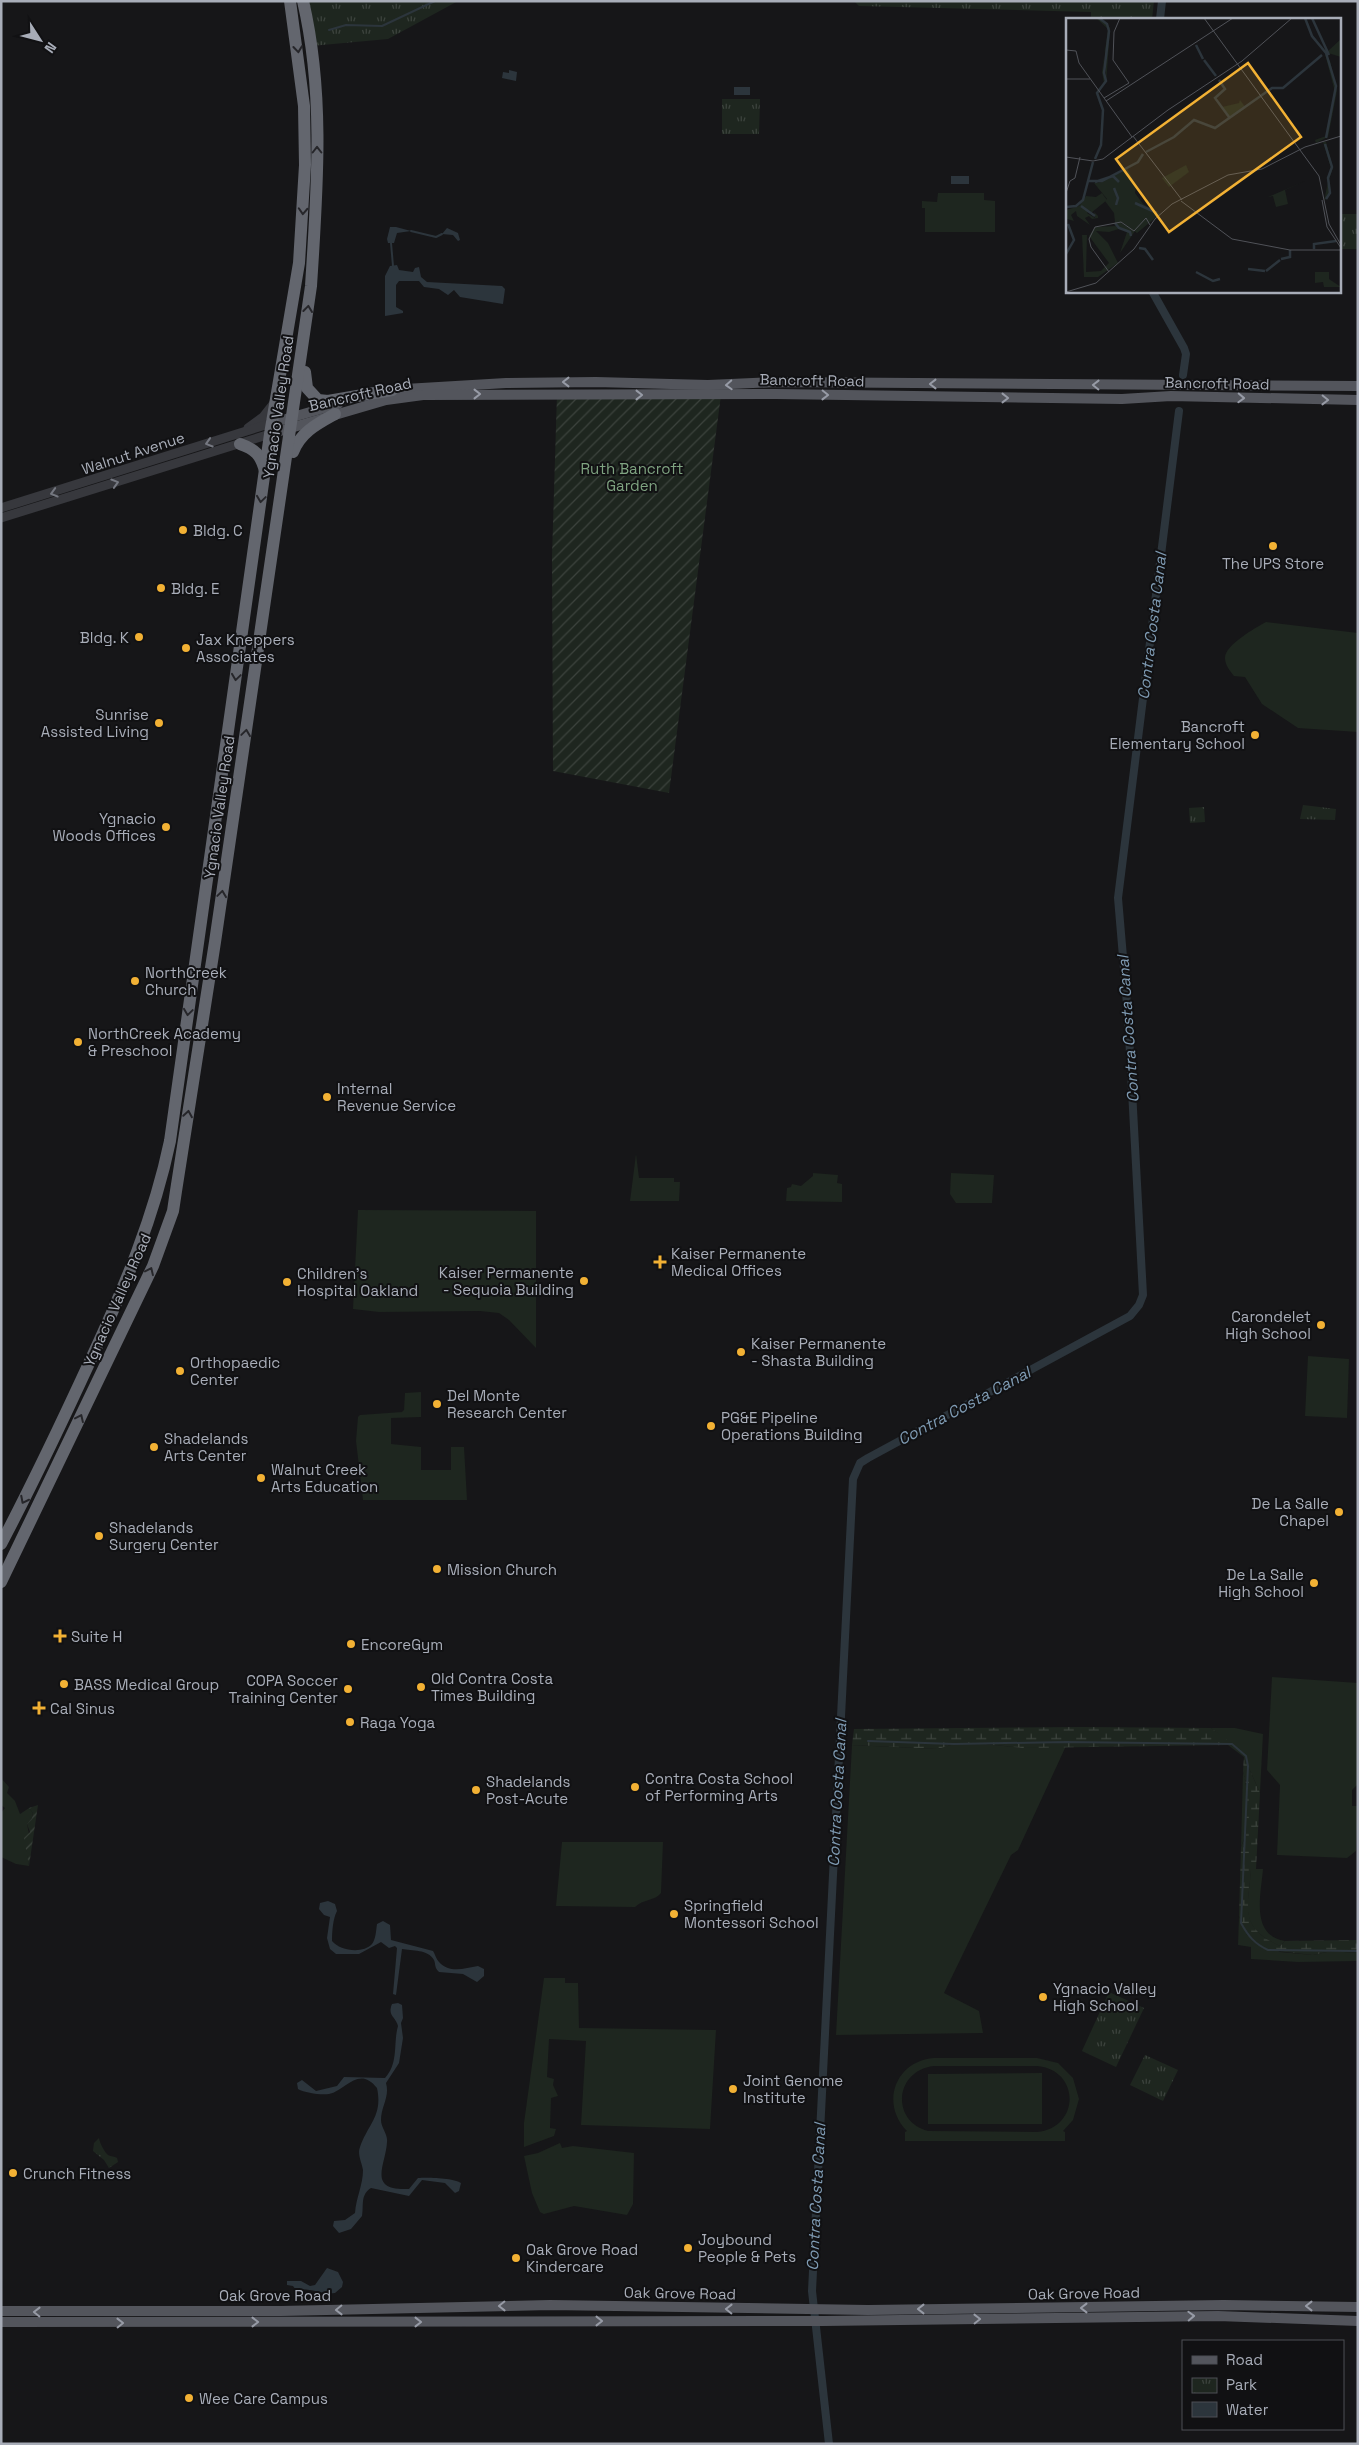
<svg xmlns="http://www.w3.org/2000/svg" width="1359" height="2445" viewBox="0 0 1359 2445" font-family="'Space Grotesk',sans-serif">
<defs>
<pattern id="wetland-marsh" width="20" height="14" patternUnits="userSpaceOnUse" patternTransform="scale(1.25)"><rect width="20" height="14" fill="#1e261f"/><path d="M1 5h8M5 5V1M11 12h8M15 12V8" fill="none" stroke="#3c433d"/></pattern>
<pattern id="park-tufts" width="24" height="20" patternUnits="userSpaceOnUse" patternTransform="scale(1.25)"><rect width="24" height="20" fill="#1e261f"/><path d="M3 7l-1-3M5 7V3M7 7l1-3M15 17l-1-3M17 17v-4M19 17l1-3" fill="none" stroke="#3c433d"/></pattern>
<pattern id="garden-furrows" width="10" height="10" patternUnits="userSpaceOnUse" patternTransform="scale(1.25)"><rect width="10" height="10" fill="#1e261f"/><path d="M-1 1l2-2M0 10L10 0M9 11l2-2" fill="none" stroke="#3c433d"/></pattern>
</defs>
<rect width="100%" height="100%" fill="#161618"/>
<!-- grass -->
<g fill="#1e261f" fill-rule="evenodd">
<path d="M938,193H984V200L995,201V232H925V208H922V201L937,202Z"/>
<path d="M1266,622L1358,633V732L1298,728L1262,704L1245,677L1234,676C1230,671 1225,665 1225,658C1225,645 1255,628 1266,622Z"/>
<path d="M636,1154L639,1178H674V1182H680L679,1201H630Z"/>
<path d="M813,1173L838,1175L837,1183L842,1184V1202L786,1201L787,1188L791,1187L792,1184L801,1186L813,1176Z"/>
<path d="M951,1173L994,1175L992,1203H956L950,1194Z"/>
<path d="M358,1210L536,1211V1348L509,1320L499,1313L480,1311L379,1312L353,1309Z"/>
<path d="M1308,1356L1349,1359L1347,1418L1305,1416Z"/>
<path d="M421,1392V1417L391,1418V1444L421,1447V1470H451V1447H464L467,1500H363L356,1441L358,1417L360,1415L402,1412L404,1410L405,1393Z"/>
<path d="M1272,1677L1358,1683V1784L1352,1790V1806H1358L1356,1851L1347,1858L1277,1855L1280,1785L1267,1770Z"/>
<path d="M1211,1728H1235L1263,1734L1260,1793L1248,1766L1246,1756Z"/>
<path d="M954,1744H986L1022,1748L1066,1746L1018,1850L1011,1855L944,1993L979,2011L983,2033L836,2035L852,1745L938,1749Z"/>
<path d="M1243,1771C1249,1794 1251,1824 1241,1847Z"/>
<path d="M1,1778L9,1787L7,1793L15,1801L20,1814L29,1808L33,1813L32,1818L27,1824L29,1834L25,1838L29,1866L16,1864L1,1857V1813L5,1808L1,1805Z"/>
<path d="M562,1842H663L661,1893C655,1901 643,1899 635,1907L556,1906Z"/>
<path d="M1251,1869H1263C1261,1895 1250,1935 1285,1941L1280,1946C1238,1927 1248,1909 1251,1869Z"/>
<path d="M1239,1916L1247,1935L1280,1952L1313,1955L1331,1951L1358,1953V1961L1298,1962L1251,1959V1947L1238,1945Z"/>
<path d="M544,1978H565V1983H578L579,2028L716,2030L710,2129L581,2125L586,2041L549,2039L547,2077L554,2079L553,2085L558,2096L551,2098L550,2128L556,2129L554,2136L524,2147V2123Z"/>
<path d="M934,2058H1037L1058,2063L1073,2078L1079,2099L1073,2120L1063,2131L1065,2132V2141H905V2132L907,2131C880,2104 895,2061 934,2058ZM1037,2066C1081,2070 1080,2128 1037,2132L928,2131C890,2121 895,2070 934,2066Z"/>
<path d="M1042,2073V2124H928V2074Z"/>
<path d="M560,2143L562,2148L573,2146L634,2153L633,2204L627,2215L574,2206L544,2214L540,2212L532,2193L524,2156L538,2153Z"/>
</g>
<!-- wetland -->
<path fill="url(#wetland-marsh)" d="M1082,1727L1211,1728L1241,1750L1246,1756L1248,1766L1260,1793L1256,1869L1251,1870C1248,1909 1239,1927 1280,1946L1285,1941L1358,1940V1953L1331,1951L1313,1955L1268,1950L1259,1946L1247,1935L1239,1916L1241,1847L1246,1835L1247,1788L1243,1771L1244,1757L1228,1745L1022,1748L986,1744H954L938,1749L852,1745L854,1729Z"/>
<!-- park -->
<g fill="url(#park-tufts)">
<path d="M303,1H458L388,39L311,46Z"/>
<path d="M854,1H1154L1152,19H1091V12L859,6Z"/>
<path d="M722,99H760L759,134H722Z"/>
<rect x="1340" y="214" width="18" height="35"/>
<path d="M1303,805L1336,809L1335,820L1300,819Z"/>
<path d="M1204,807L1205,822L1190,823L1189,808Z"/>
<path d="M1109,1992L1144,2008L1116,2067L1082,2051Z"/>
<path d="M1145,2055L1178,2070L1163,2101L1130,2085Z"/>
<path d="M99,2138C99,2141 104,2152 108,2155C111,2157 114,2156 117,2158L118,2162L109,2168L104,2160L93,2151L94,2143Z"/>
</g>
<!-- garden -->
<g fill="url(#garden-furrows)">
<path d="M557,394L721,395L669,793L553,771L552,557Z"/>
<path d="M38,1805L29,1866L24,1838L30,1832L27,1824L32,1818L33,1813L29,1808Z"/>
</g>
<!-- water -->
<g fill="#2c353c">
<path d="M509,70L517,72L516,81L502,78L503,72L509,73Z"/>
<rect x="734" y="87" width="16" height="8"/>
<rect x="951" y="176" width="18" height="8"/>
<path d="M390,227H396L411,231L397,233L394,243H388L387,239Z"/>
<path d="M447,228L458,233L460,240L458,241L453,235L442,234Z"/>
<path d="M397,265L399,270L413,272L415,268L419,267L421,277L427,282L502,286L505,289L503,304L460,297L454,290L448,295L439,289L424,287L419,281H399L396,285V307L403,311V313L385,316V276L390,266Z"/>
<path d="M328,1901L335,1904L337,1911C333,1918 332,1932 332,1941C340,1951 363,1954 372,1944C376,1939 376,1930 377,1924L383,1921L390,1925L391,1940L433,1951C435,1954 436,1959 439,1962C450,1974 465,1968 478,1966L484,1969V1976L477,1982L463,1974L439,1972C434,1967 436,1965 434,1960C428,1949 412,1951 402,1949L396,1995L393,1994L397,1948L395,1946L389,1948L381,1942L359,1954H336L330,1949L327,1938L330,1917L324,1915L319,1909L320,1903Z"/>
<path d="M398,2003L402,2005L403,2018L401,2023L403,2038L399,2063L386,2083C390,2097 381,2106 381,2120C381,2128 388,2134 387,2142C386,2165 366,2191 409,2189L418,2178C427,2177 455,2178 461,2183L459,2191L455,2193L445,2183L422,2180L409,2196L371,2188C360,2195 364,2205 362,2216L351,2229L339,2233L333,2226L334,2221L345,2220L355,2213C356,2198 363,2185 363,2170C362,2163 357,2154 360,2147C368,2124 383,2116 377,2088C359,2065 346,2090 329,2094C320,2095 305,2093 298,2089L297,2083L302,2080L316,2091L337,2086L344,2077L385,2078C399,2063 393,2043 398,2026C396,2017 387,2016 392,2004Z"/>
<path d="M327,2268L338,2272L343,2282L342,2287L335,2293C321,2295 310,2287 296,2290L293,2286L287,2285V2281H301L310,2286L315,2285Z"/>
</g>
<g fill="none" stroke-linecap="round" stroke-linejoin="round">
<!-- stream -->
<g stroke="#2c353c" stroke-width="2">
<path d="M329,30L346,25L382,26L435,1"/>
<path d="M411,231L436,237L442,234"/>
<path d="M391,243L393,266"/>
<path d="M868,1741L954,1744L1066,1742L1232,1744L1246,1756L1248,1766L1241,1923C1248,1936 1255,1944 1268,1950L1358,1951"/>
</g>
<!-- canal -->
<g stroke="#2c353c" stroke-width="8">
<path d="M1160,19L1162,1"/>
<path d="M1152,291L1184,348L1186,354L1183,375"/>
<path d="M829,2444L812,2291L853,1479L860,1463L868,1458L1130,1316L1139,1305L1143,1295L1128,1016L1118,898L1179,411"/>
</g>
<!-- minor -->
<g stroke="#37383d" stroke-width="9">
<path d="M248,428L263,417L274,403"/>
<path d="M1,508L272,423"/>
<path d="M1,518L270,434"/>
</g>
<!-- major -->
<g stroke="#53555c" stroke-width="10">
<path d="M386,392L405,389L506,383L596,382L708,385L777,382L1358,386"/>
<path d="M272,423L338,404"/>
<path d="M270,434L386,400L423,395L776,394L1122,399L1171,396L1358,400"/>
<path d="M1,2311H281L550,2305L868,2310L1224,2305L1358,2307"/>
<path d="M1,2322L823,2321L1218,2316L1358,2321"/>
</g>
<!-- highway -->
<g stroke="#63666e" stroke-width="12">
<path d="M305,372L307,388L318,400L328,401L392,390"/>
<path d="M240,444C255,449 261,455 265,471"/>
<path d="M293,452C301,432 317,424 335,414"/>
<path d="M1,1544C33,1483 62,1422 91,1359C124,1288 154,1218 170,1141L270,434L299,263L305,165L304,106L290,1"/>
<path d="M1,1582L153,1266L173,1211L176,1191L215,942L311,286C317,191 325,95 303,1"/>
</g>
</g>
<!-- one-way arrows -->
<defs><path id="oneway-chevron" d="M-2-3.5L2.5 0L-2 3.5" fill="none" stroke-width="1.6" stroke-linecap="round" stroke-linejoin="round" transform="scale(1.25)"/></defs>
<g stroke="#26262a">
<use href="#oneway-chevron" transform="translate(298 49) rotate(84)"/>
<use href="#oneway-chevron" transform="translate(317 150) rotate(-90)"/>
<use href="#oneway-chevron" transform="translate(303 211) rotate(93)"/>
<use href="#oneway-chevron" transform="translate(308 309) rotate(-83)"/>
<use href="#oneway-chevron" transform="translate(261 499) rotate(98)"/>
<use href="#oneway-chevron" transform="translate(236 677) rotate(98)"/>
<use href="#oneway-chevron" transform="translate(246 733) rotate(-82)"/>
<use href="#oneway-chevron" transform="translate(222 894) rotate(-82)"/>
<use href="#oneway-chevron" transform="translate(188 1012) rotate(98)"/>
<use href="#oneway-chevron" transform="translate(188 1114) rotate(-81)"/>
<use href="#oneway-chevron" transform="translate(150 1271) rotate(-65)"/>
<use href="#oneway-chevron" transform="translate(80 1418) rotate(-65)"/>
<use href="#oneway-chevron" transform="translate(24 1500) rotate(117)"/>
</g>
<g stroke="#979ba6">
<use href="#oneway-chevron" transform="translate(566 382) rotate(180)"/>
<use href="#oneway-chevron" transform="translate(933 384) rotate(-180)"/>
<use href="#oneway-chevron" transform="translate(729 385) rotate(177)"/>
<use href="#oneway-chevron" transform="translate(1096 385) rotate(-179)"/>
<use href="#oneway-chevron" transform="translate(477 394)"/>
<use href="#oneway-chevron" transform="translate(639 395)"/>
<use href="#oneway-chevron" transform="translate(825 395) rotate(1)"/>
<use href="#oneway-chevron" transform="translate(1005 398)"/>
<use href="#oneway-chevron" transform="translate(1241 398) rotate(2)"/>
<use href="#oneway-chevron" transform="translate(1325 400) rotate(1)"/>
<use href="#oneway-chevron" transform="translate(502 2306) rotate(179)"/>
<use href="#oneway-chevron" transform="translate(1309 2306) rotate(180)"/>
<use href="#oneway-chevron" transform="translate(1084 2308) rotate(180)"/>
<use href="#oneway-chevron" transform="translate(729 2309) rotate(-179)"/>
<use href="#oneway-chevron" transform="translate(921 2309) rotate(180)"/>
<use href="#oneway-chevron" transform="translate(339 2310) rotate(179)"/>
<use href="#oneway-chevron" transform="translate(37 2312) rotate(-179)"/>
<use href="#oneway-chevron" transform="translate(1191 2316) rotate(-2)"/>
<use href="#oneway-chevron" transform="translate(977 2319) rotate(-1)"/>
<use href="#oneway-chevron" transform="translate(599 2321)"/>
<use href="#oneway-chevron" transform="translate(255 2322)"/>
<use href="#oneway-chevron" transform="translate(418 2322)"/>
<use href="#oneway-chevron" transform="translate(120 2323) rotate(-1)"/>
</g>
<g stroke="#757881">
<use href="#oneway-chevron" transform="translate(209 443) rotate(163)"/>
<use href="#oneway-chevron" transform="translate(115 483) rotate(-17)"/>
<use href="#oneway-chevron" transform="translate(54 493) rotate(164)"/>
</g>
<!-- markers -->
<g fill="#f2b134" stroke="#111113" stroke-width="2">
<circle cx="183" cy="530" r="5"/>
<circle cx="1273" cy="546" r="5"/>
<circle cx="161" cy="588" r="5"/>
<circle cx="139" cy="637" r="5"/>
<circle cx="186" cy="648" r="5"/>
<circle cx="159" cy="723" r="5"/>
<circle cx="1255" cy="735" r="5"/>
<circle cx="166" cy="827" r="5"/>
<circle cx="135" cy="981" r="5"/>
<circle cx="78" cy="1042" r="5"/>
<circle cx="327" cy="1097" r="5"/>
<path d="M657.5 1254.5h5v5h5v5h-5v5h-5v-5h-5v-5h5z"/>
<circle cx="584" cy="1281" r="5"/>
<circle cx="287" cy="1282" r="5"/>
<circle cx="1321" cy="1325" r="5"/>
<circle cx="741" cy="1352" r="5"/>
<circle cx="180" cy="1371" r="5"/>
<circle cx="437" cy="1404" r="5"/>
<circle cx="711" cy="1426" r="5"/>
<circle cx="154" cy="1447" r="5"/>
<circle cx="261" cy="1478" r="5"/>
<circle cx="1339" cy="1512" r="5"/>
<circle cx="99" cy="1536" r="5"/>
<circle cx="437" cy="1569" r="5"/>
<circle cx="1314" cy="1583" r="5"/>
<path d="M57.5 1628.5h5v5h5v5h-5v5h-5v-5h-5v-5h5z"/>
<circle cx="351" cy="1644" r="5"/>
<circle cx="64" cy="1684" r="5"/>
<circle cx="421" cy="1687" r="5"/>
<circle cx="348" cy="1689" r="5"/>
<path d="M36.5 1700.5h5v5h5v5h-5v5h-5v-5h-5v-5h5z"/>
<circle cx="350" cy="1722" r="5"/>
<circle cx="635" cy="1787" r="5"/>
<circle cx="476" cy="1790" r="5"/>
<circle cx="674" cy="1914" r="5"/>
<circle cx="1043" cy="1997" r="5"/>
<circle cx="733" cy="2089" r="5"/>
<circle cx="13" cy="2173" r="5"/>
<circle cx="688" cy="2248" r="5"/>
<circle cx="516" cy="2258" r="5"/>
<circle cx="189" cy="2398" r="5"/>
</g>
<g text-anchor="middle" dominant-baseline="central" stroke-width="4" stroke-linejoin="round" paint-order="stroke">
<!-- street labels -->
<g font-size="15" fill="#a8adb8" stroke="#111113">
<text transform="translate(812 380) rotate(1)">Bancroft Road</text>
<text transform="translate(1217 383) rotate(1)">Bancroft Road</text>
<text transform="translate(360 394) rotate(-13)">Bancroft Road</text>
<text transform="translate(278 407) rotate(-82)">Ygnacio Valley Road</text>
<text transform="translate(133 453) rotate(-18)">Walnut Avenue</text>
<text transform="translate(219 807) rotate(-82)">Ygnacio Valley Road</text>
<text transform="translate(117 1300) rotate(-66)">Ygnacio Valley Road</text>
<text transform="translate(680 2293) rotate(1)">Oak Grove Road</text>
<text transform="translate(1084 2293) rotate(-1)">Oak Grove Road</text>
<text x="275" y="2295">Oak Grove Road</text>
</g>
<!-- park labels -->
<g font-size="15" fill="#7fa381" stroke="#111113">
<text x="632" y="468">Ruth Bancroft<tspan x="632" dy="17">Garden</tspan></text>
</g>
<!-- poi labels -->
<g font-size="15" fill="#a8adb8" stroke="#111113" text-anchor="start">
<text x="193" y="530">Bldg. C</text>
<text x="1273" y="563" text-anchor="middle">The UPS Store</text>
<text x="171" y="588">Bldg. E</text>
<text x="129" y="637" text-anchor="end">Bldg. K</text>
<text x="196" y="639">Jax Kneppers<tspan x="196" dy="17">Associates</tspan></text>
<text x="149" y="714" text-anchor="end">Sunrise<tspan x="149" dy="17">Assisted Living</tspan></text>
<text x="1245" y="726" text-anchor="end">Bancroft<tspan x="1245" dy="17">Elementary School</tspan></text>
<text x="156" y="818" text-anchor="end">Ygnacio<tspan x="156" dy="17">Woods Offices</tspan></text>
<text x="145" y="972">NorthCreek<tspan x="145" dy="17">Church</tspan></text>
<text x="88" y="1033">NorthCreek Academy<tspan x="88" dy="17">&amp; Preschool</tspan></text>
<text x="337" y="1088">Internal<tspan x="337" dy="17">Revenue Service</tspan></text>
<text x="671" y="1253">Kaiser Permanente<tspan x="671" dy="17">Medical Offices</tspan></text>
<text x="574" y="1272" text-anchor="end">Kaiser Permanente<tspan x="574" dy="17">- Sequoia Building</tspan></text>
<text x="297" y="1273">Children's<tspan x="297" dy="17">Hospital Oakland</tspan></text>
<text x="1311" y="1316" text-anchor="end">Carondelet<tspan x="1311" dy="17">High School</tspan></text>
<text x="751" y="1343">Kaiser Permanente<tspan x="751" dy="17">- Shasta Building</tspan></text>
<text x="190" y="1362">Orthopaedic<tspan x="190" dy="17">Center</tspan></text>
<text x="447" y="1395">Del Monte<tspan x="447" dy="17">Research Center</tspan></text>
<text x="721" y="1417">PG&amp;E Pipeline<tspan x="721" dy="17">Operations Building</tspan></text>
<text x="164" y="1438">Shadelands<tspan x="164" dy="17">Arts Center</tspan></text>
<text x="271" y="1469">Walnut Creek<tspan x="271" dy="17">Arts Education</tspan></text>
<text x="1329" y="1503" text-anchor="end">De La Salle<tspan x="1329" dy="17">Chapel</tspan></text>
<text x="109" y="1527">Shadelands<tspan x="109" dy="17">Surgery Center</tspan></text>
<text x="447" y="1569">Mission Church</text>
<text x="1304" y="1574" text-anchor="end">De La Salle<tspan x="1304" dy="17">High School</tspan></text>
<text x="71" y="1636">Suite H</text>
<text x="361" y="1644">EncoreGym</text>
<text x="431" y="1678">Old Contra Costa<tspan x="431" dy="17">Times Building</tspan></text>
<text x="338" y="1680" text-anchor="end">COPA Soccer<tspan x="338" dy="17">Training Center</tspan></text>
<text x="74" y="1684">BASS Medical Group</text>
<text x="50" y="1708">Cal Sinus</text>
<text x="360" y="1722">Raga Yoga</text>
<text x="645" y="1778">Contra Costa School<tspan x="645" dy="17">of Performing Arts</tspan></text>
<text x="486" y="1781">Shadelands<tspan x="486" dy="17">Post-Acute</tspan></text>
<text x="684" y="1905">Springfield<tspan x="684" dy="17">Montessori School</tspan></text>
<text x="1053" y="1988">Ygnacio Valley<tspan x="1053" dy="17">High School</tspan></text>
<text x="743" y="2080">Joint Genome<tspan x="743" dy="17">Institute</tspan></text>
<text x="23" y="2173">Crunch Fitness</text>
<text x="698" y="2239">Joybound<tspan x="698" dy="17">People &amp; Pets</tspan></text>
<text x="526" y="2249">Oak Grove Road<tspan x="526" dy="17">Kindercare</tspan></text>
<text x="199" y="2398">Wee Care Campus</text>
</g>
<!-- water labels -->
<g font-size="16" font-style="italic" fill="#7f9bb3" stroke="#111113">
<text transform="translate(1152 626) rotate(-83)">Contra Costa Canal</text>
<text transform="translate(1128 1029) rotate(-94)">Contra Costa Canal</text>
<text transform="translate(964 1406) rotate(-28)">Contra Costa Canal</text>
<text transform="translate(837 1793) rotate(-87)">Contra Costa Canal</text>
<text transform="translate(816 2197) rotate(-87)">Contra Costa Canal</text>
</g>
</g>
<!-- overview -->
<g transform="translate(1066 18)">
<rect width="275" height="275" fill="#161618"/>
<path d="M30,0H36L44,10L40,67L39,30L37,54L40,62L38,65L36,54L42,11ZM259,36L264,43L271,73L262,119L250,125L249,122L260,118L269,74ZM174,82L180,90L164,100L156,89L173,85ZM257,124H260L267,150L263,161L265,175L258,183L265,150ZM239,163L219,172L222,186L210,189L207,178L202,179ZM36,175L41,182L25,195L24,192L21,195L29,200L28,194L32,198V200L26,201L23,198L19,200L24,207L11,198L10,193L5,197L8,203L1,201L0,192L13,188L20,178L30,179ZM52,203L69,213L54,235L61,214L56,210L43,214L30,213L42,225L52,245L32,259H18L16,217H21L20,254L35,253L43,245L23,218L29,209L50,208L48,205Z" fill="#1e261f"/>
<path d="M275,21V39L262,35V33ZM61,150L70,168L69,175L77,186L94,196L71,215L57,205L49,204L48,195L39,183L41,181L28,165L36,164ZM249,254H263V261L275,269H258L257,264L249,265Z" fill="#1e261f"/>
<path d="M120,147L123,154L103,169L96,160Z" fill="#1e261f"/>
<path fill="none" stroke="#2c353c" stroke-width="2.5" d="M239,0L246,18L260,35L270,68L260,120M246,0L263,37M130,27L137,41M138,42L150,58M153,62L159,71L149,80L163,99M259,126L266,149L262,160L264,175L260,181M80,134L108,119L128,102L149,110L206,70H217L256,37M29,141L35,127L37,92L31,75L40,63L38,55L43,13L41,6L33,0M23,163H36L72,144L77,136M29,164L47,158L53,164M48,170L52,180L50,187M69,185L91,195M15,188L29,198M0,189L10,188L17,182L27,144M49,205L53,210L64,214L65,218M73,230L79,231L87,242M248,231V226L270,223M0,236L8,222L2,206M215,241L224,239V232M182,251L199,253M200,253L214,242M130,254L147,263L154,261"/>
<path fill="none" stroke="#505258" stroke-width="1" d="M138,0L234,132M0,32L10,33L13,45L66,119M0,61H24M38,80L63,65L47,42L48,14L54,0M40,83L167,0M67,118L116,182M234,132L253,158L263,206L275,227M0,139L27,143L37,141L102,92L176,43L226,0M0,175L4,163L9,160L14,139M256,182L261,209L275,230M115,183L166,221L224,232H275M43,254L25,229L23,221L29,209L55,204L68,213L80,200L84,207M0,274L30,265L68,231L89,201L106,186L162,157L196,151L239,129L275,118"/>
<path fill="#f2b134" fill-opacity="0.15" stroke="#f2b134" stroke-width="2.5" d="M182,45L235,119L103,214L50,141Z"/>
<rect width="275" height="275" fill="none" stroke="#a8adb8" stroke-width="2.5"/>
</g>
<!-- border -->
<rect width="1359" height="2445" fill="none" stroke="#a8adb8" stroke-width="5"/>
<!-- legend -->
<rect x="1182" y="2340" width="162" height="90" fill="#111113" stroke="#4d4f55"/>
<rect x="1192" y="2356" width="25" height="8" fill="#53555c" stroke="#4d4f55"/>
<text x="1226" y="2365" font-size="15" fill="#a8adb8">Road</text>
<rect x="1192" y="2378" width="25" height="15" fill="url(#park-tufts)" stroke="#4d4f55"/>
<text x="1226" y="2390" font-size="15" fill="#a8adb8">Park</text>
<rect x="1192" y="2402" width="25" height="15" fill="#2c353c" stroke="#4d4f55"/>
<text x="1226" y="2415" font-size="15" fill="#a8adb8">Water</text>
<!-- north arrow -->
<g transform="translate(40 40) rotate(126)" stroke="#111113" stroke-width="4" paint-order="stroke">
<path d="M0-4L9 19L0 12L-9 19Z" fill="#a8adb8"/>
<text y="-8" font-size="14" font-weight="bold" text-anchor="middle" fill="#a8adb8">N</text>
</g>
</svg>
